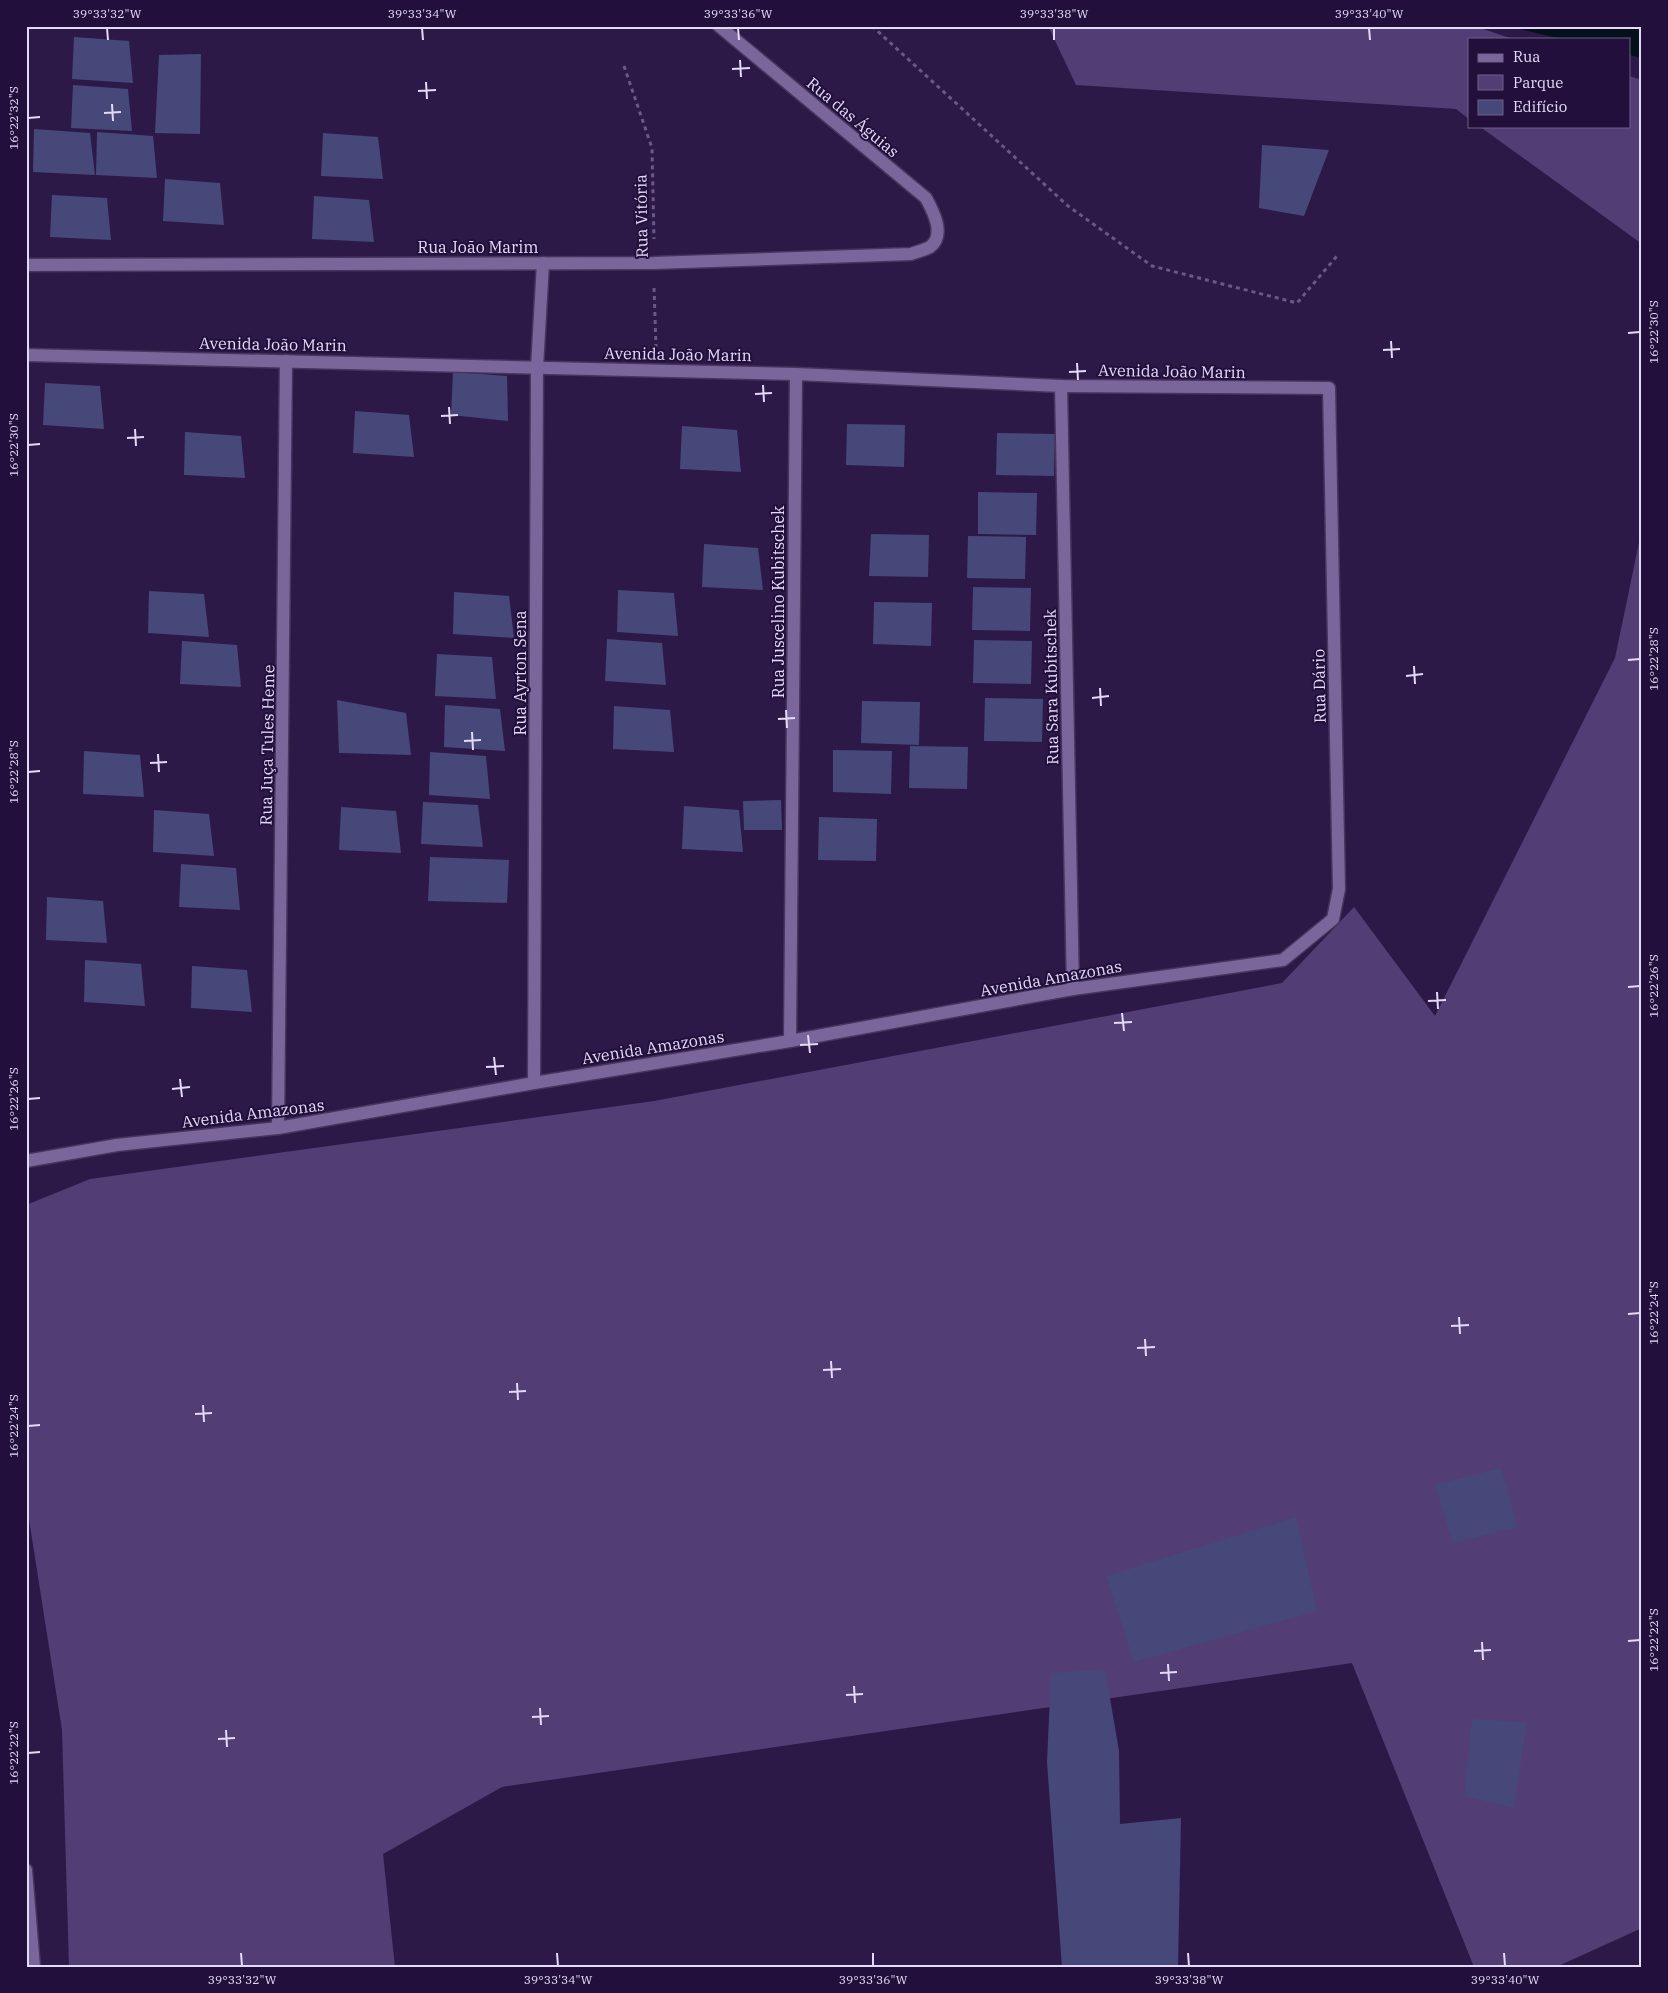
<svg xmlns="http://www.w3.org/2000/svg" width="1668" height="1993" viewBox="0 0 1668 1993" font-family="'IBM Plex Serif',serif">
<rect width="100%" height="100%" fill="#2d1947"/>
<!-- green -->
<g fill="#533d75">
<path d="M1048,26H1474L1513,39H1469V119L1456,109L1076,85Z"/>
<path d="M1629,76L1642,80V244L1479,126H1629Z"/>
<path d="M1642,528V1928L1556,1967H1474L1352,1663L502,1787L383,1854L395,1967H69L62,1730L26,1500V1205L90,1179L654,1101L1282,983L1354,907L1435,1016L1615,658Z"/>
</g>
<!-- water -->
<path fill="#04101a" d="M1507,26H1642V58L1629,55V39H1561Z"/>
<!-- building -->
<g fill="#46487a">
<path d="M74,37L129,41L133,83L72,79Z"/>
<path d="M201,54L200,134L155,133L159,55Z"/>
<path d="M73,85L128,89L132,131L71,128Z"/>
<path d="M34,129L90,133L95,175L33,172Z"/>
<path d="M97,132L153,136L157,178L96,175Z"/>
<path d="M323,133L378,137L383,179L321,176Z"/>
<path d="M1262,145L1329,150L1304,216L1259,208Z"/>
<path d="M165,179L220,183L224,225L163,221Z"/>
<path d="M52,195L107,198L111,240L50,237Z"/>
<path d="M314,196L369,200L374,242L312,239Z"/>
<path d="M453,372L507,376L508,421L451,415Z"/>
<path d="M45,383L100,386L104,429L43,425Z"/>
<path d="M355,411L409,415L414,457L353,453Z"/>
<path d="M847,424L905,425L904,467L846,465Z"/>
<path d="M682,426L737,430L741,472L680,469Z"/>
<path d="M185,432L241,436L245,478L184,475Z"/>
<path d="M997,433L1055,434L1054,476L996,475Z"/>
<path d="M978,492L1037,493L1036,535L978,534Z"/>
<path d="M871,534L929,535L928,577L869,576Z"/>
<path d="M968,536L1026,537L1025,579L967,578Z"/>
<path d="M704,544L758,548L763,590L702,587Z"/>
<path d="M973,587L1031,588L1030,631L972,630Z"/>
<path d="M618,590L674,593L678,636L617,632Z"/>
<path d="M149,591L204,594L209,637L148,633Z"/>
<path d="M454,592L509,596L514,638L453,634Z"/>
<path d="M874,602L932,603L931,646L873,644Z"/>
<path d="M607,639L662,643L666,685L605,681Z"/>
<path d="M974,640L1032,641L1031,684L973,683Z"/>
<path d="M182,641L237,645L241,687L180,684Z"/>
<path d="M437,654L492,657L496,699L435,696Z"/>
<path d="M985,698L1043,699L1042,742L984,741Z"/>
<path d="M337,700L406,713L411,755L339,753Z"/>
<path d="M862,701L920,702L919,745L861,743Z"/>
<path d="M445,705L500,709L505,751L444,747Z"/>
<path d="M614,706L670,710L674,752L613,749Z"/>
<path d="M910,746L968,747L967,789L909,788Z"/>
<path d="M833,750L892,751L891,794L833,792Z"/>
<path d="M84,751L140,755L144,797L83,794Z"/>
<path d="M430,752L486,756L490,799L429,795Z"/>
<path d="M781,800L782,830H744L743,801Z"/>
<path d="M423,802L478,805L483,847L421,844Z"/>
<path d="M684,806L739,810L743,852L682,849Z"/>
<path d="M341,807L396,811L401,853L339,850Z"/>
<path d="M154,810L209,814L214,856L153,852Z"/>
<path d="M819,817L877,819L876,861L818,860Z"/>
<path d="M430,857L509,860L507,903L428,901Z"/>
<path d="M181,864L236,868L240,910L179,907Z"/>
<path d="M47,897L103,901L107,943L46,940Z"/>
<path d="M85,960L141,964L145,1006L84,1002Z"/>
<path d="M192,966L247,970L252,1012L191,1008Z"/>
<path d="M1501,1468L1518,1527L1453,1543L1435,1485Z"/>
<path d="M1296,1517L1317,1611L1134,1662L1106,1576Z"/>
<path d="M1105,1669L1119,1751L1120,1824L1181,1818L1178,1967H1062L1047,1762L1051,1673Z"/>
<path d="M1472,1719L1527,1722L1514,1808L1464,1796Z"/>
</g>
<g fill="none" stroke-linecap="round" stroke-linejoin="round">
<!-- minor casing -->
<g stroke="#47355d" stroke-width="15">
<g id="minor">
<path d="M26,265L654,263L911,254C916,252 925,250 930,247C946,235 933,211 926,198L719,26"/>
<path d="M26,355L796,374L1061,386L1329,388L1339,889L1333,919L1283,960L1073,989L790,1041L534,1083L278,1128L117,1145L26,1161"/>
<path d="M1061,386L1073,989"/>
<path d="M790,1041L796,374"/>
<path d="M534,1083L537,367L543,263"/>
<path d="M278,1128L286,361"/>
<path d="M26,1870L34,1967"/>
</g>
</g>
<!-- path -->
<g stroke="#6a5a82" stroke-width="3" stroke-dasharray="4 4" stroke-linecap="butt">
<path d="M872,26L1068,206L1152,266L1297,303L1337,256"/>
<path d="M624,66L652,148L654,239"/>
<path d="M654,288L656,347"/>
</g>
<!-- minor -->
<use href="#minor" stroke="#7a669b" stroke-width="12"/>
</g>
<!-- ticks -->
<path fill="none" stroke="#e3daf7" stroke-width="2" d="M107,28L108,40M422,28L423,40M738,28L739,40M1054,28V40M1369,28L1370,40M740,60L741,77M732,69L750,68M426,82L427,99M418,91L436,90M112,104L113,121M104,113L121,112M28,118L40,117M1628,333L1640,332M1391,341L1392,358M1383,350L1400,349M1077,363L1078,380M1069,372L1086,371M763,385L764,402M755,394L772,393M449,407L450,424M441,416L458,415M135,429L136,446M127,438L144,437M28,445L40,444M1628,660L1640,659M1414,666L1415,684M1406,676L1423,674M1100,688L1101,706M1092,698L1109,696M786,710L787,728M778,719L795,718M472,732L473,750M464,741L481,740M158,754L159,772M150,763L167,762M28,772L40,771M1628,987L1640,986M1437,992L1438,1009M1428,1001L1446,1000M1122,1013L1124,1031M1114,1023L1132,1022M808,1035L810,1053M800,1045L818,1044M494,1057L496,1075M486,1067L504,1066M180,1079L182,1097M172,1089L190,1087M28,1099L40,1098M1628,1314L1640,1313M1459,1317L1460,1334M1451,1326L1469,1325M1145,1339L1146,1356M1137,1348L1155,1347M831,1361L832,1378M823,1370L841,1369M517,1383L518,1400M509,1392L526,1391M203,1405L204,1422M195,1414L212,1413M28,1426L40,1425M1628,1641L1640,1640M1482,1642L1483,1660M1474,1651L1491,1650M1168,1664L1169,1681M1160,1673L1177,1672M854,1686L855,1703M846,1695L863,1694M540,1708L541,1725M532,1717L549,1716M226,1730L227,1747M218,1739L235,1738M28,1753L40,1752M241,1953L242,1966M557,1953L558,1966M873,1953V1966M1188,1953L1189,1966M1504,1953L1505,1966"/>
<g text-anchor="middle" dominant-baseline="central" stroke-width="4" stroke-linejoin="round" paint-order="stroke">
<!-- street labels -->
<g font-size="16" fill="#e3daf7" stroke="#230f3c">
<text transform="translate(853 117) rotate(40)">Rua das Águias</text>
<text transform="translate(641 216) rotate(-91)">Rua Vitória</text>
<text x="478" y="247">Rua João Marim</text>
<text transform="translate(273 344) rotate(1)">Avenida João Marin</text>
<text transform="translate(678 354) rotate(1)">Avenida João Marin</text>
<text transform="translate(1172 371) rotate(1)">Avenida João Marin</text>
<text transform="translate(778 602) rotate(-90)">Rua Juscelino Kubitschek</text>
<text transform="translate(520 673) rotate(-90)">Rua Ayrton Sena</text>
<text transform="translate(1319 686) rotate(-91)">Rua Dário</text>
<text transform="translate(1051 687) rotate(-91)">Rua Sara Kubitschek</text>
<text transform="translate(267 745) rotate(-89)">Rua Juça Tules Heme</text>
<text transform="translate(1051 978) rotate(-10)">Avenida Amazonas</text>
<text transform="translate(653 1047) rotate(-9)">Avenida Amazonas</text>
<text transform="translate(253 1113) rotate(-7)">Avenida Amazonas</text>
</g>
</g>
<!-- border -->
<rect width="1668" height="1993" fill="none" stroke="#230f3c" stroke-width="55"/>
<!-- legend -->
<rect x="1468" y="38" width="162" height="90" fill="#230f3c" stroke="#706087"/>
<rect x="1478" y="54" width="25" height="8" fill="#7a669b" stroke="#706087"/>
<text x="1513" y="62" font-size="15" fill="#e3daf7">Rua</text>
<rect x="1478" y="75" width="25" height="15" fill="#533d75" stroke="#706087"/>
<text x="1513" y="88" font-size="15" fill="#e3daf7">Parque</text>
<rect x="1478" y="100" width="25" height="15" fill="#46487a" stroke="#706087"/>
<text x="1513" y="112" font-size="15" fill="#e3daf7">Edifício</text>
<rect x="28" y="28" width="1612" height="1938" fill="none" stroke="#e3daf7" stroke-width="2"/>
<g font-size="12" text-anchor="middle" fill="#e3daf7">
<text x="107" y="18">39°33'32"W</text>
<text x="422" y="18">39°33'34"W</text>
<text x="738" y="18">39°33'36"W</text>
<text x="1054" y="18">39°33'38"W</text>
<text x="1369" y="18">39°33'40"W</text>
<text transform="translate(14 118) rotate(-90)" y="4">16°22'32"S</text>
<text transform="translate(1654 332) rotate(-90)" y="4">16°22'30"S</text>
<text transform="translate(14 445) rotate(-90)" y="4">16°22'30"S</text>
<text transform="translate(1654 659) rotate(-90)" y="4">16°22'28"S</text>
<text transform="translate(14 772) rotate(-90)" y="4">16°22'28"S</text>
<text transform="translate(1654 986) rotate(-90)" y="4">16°22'26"S</text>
<text transform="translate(14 1099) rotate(-90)" y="4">16°22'26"S</text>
<text transform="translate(1654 1313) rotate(-90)" y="4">16°22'24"S</text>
<text transform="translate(14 1426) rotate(-90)" y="4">16°22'24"S</text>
<text transform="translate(1654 1640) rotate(-90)" y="4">16°22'22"S</text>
<text transform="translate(14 1753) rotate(-90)" y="4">16°22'22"S</text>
<text x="242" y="1984">39°33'32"W</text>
<text x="558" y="1984">39°33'34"W</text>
<text x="873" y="1984">39°33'36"W</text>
<text x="1189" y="1984">39°33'38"W</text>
<text x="1505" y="1984">39°33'40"W</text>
</g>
</svg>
